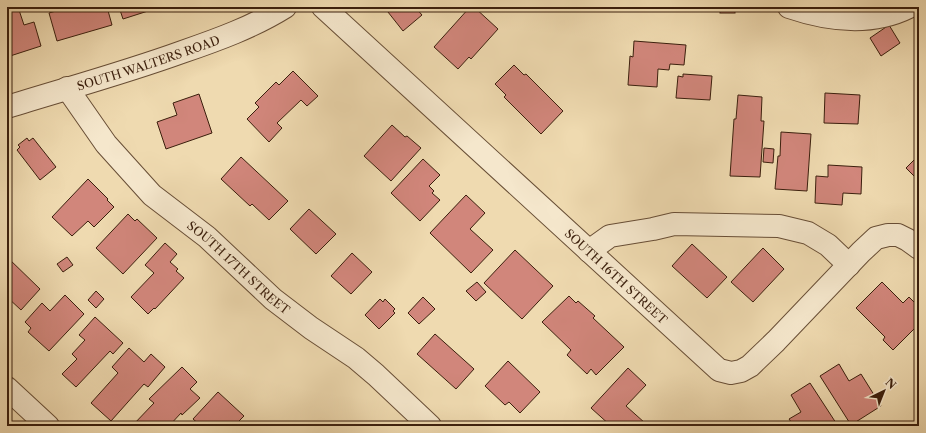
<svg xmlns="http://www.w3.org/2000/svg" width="926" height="433" viewBox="0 0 926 433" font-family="'Libre Caslon Text',serif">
<rect width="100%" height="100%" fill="#efdab0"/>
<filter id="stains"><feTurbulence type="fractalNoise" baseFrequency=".005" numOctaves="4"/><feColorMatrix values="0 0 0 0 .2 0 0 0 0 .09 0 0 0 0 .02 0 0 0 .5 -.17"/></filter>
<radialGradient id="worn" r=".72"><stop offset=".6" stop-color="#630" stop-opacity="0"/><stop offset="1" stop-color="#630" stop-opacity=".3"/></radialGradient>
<!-- building -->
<g fill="#d1867b" stroke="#3b1f0d">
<path d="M7,7H18L24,25L34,22L41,46L7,57Z"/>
<path d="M70,7H107L112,25L57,41L49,13Z"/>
<path d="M119,7H153L147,9L148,11L123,19Z"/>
<path d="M384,7H409L411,9L415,7L422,15L403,31Z"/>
<path d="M470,7H474L498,29L471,59L469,57L458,69L434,47Z"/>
<rect x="720" y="7" width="15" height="6"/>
<path d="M889,25L900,43L881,56L870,38Z"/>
<path d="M634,41L686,45L684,65L670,64L669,70L658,69L657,87L628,85L630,56L633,57Z"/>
<path d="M514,65L524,75L526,74L563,111L541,134L504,97L506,95L495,84Z"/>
<path d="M293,71L318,96L307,106L301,100L277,123L282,128L269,142L247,119L259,107L255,103L276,82L279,85Z"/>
<path d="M683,74L712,76L710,100L676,98L678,76L683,77Z"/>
<path d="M825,93L860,95L858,124L824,123Z"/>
<path d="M199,94L212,133L166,149L157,122L177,115L173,103Z"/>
<path d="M738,95L762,97L761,121H764L760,177L730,176L734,119H736Z"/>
<path d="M392,125L405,137L407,136L421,148L391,181L364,156Z"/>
<path d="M781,132L811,134L807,191L775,189L778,156H780Z"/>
<path d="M27,138L29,141L33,138L56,167L40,180L17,150L20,147L18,145Z"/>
<path d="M764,148L774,149L773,163L763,162Z"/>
<path d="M919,155V181L906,168Z"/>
<path d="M241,157L288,201L269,220L252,204L250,206L221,179Z"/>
<path d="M423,159L440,175L429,186L434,191L432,193L440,200L420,221L391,193Z"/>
<path d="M828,165L862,167L861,194L843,193L842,205L815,203L816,176L828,177Z"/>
<path d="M88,179L108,199L107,200L114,207L94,227L88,221L72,236L52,217Z"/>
<path d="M466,195L485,213L470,229L493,250L471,273L430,233Z"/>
<path d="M309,209L336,234L316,254L290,229Z"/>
<path d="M128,214L135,221L137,219L157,238L123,274L96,248Z"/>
<path d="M165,243L177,254L170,262L178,269L176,271L184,278L155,309L154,308L148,314L131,297L154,273L145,265Z"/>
<path d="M692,244L727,277L707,298L672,266Z"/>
<path d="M763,248L784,269L753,302L731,282Z"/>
<path d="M515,250L553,286L522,319L484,283Z"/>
<path d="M352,253L372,272L351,294L331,276Z"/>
<path d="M7,257L40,289L21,310L7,297Z"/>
<path d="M67,257L73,265L63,272L57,264Z"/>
<path d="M477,282L486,292L476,301L466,291Z"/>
<path d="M882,282L903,303L909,297L919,307V324L893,350L883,340L885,337L856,308Z"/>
<path d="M96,291L104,299L96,308L88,300Z"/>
<path d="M65,295L84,314L49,351L28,332L31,328L25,322L42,303L50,311Z"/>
<path d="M569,296L576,303L578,301L595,316L593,318L624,347L596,375L591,369L587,374L567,355L571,350L542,322Z"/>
<path d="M423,297L435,309L419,324L408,313Z"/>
<path d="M380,299L383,302L385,299L395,309L393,311L395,313L379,329L365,315Z"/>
<path d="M95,317L123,343L113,354L110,351L76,387L62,374L77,359L72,354L85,340L79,335Z"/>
<path d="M435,334L474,369L456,389L417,354Z"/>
<path d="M129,348L144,362L151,354L165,367L148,387L144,384L111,421L91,403L118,373L112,367Z"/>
<path d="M508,361L540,392L520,413L509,402L505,405L485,386Z"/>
<path d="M839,364L849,381L861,374L881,406L851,425L820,376Z"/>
<path d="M182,367L197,382L190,389L200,398L182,415L181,413L169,426H132L154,403L149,399Z"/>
<path d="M628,368L646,385L626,406L645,423L642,426H611L591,408Z"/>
<path d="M810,383L838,426H794L789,419L801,412L791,395Z"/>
<path d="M218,392L244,416L238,422L241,425L240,426H198L200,425L193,419Z"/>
</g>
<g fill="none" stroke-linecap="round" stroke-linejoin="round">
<!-- minor casing -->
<g stroke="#684e36" stroke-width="24">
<g id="minor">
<path id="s1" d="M323,7L719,370L731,373L741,371L750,366L776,341L861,252L876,238L888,235H898L908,240L919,248"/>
<path d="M789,7C827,20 871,26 909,7"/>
<path id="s2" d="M67,88L106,144L152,195L207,237L273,299L311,328L356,358L376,375L430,426"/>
<path id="s3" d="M7,107C65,89 124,73 182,52C217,40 253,27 285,7"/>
<path d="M589,251L610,236L653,229L674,224L779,226L808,233L828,245L849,265"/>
<path d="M7,388L48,426"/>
</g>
</g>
<!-- minor -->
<use href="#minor" stroke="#f5e7cc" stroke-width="22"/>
</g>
<g text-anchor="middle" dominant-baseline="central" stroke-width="3" stroke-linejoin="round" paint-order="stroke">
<!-- street labels -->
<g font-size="12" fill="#3b1f0d" stroke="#f5e7cc">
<text stroke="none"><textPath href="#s3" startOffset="148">SOUTH WALTERS ROAD</textPath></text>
<text stroke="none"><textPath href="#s2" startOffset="250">SOUTH 17TH STREET</textPath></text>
<text stroke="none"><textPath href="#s1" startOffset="398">SOUTH 16TH STREET</textPath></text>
</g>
</g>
<!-- margin -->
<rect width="926" height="433" fill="none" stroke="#efdab0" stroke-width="24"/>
<rect x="8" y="8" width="910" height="417" fill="none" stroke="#3b1f0d" stroke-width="2"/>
<rect x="12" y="12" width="902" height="409" fill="none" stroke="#3b1f0d"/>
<!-- north arrow -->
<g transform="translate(884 391) rotate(43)" stroke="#f5e7cc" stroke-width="3" paint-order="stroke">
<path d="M0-3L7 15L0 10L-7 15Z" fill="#3b1f0d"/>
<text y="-6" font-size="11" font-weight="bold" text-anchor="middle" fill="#3b1f0d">N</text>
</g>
<rect width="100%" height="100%" filter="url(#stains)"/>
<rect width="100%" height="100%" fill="url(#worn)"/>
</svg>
